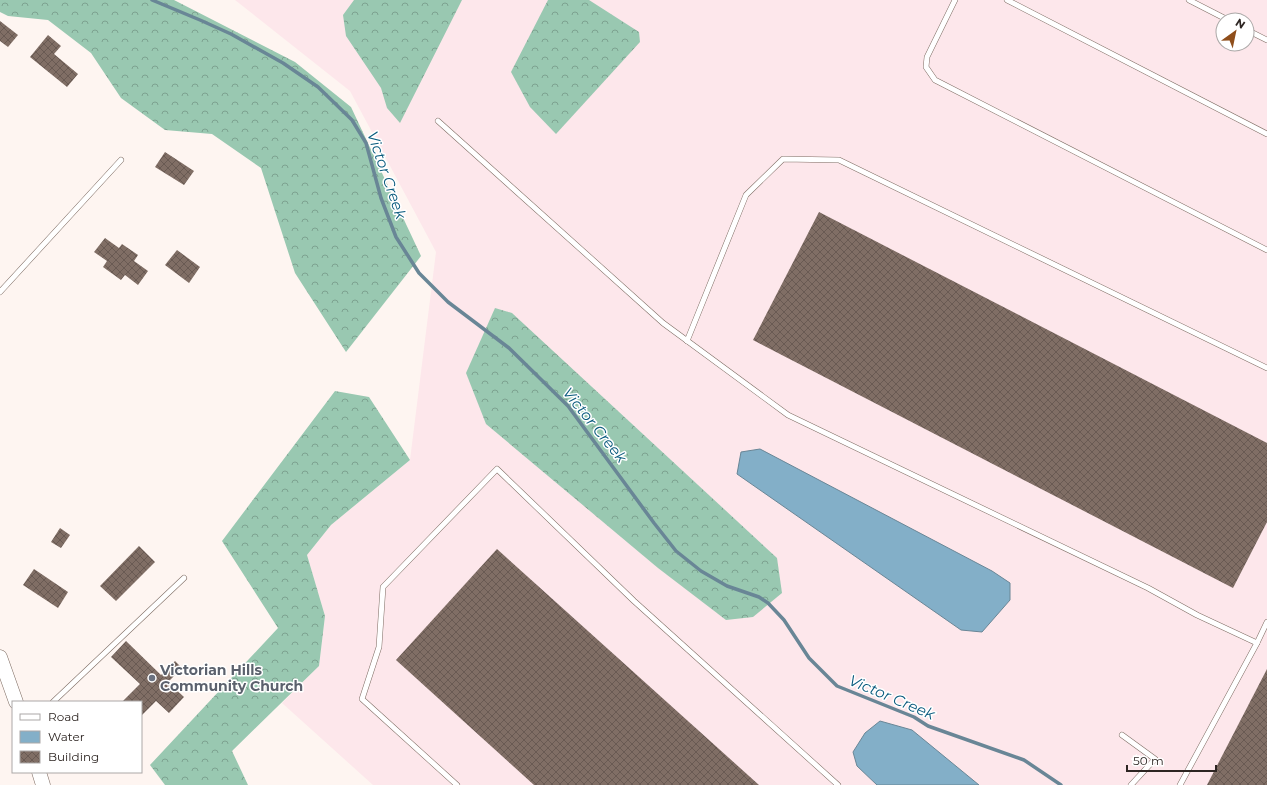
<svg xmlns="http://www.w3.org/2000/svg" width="1267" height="785" viewBox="0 0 1267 785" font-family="Montserrat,sans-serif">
<defs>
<pattern id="forest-crowns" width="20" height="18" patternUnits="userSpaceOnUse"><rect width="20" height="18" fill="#99c8b1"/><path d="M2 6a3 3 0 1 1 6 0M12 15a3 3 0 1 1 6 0" fill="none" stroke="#7da290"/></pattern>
<pattern id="building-cross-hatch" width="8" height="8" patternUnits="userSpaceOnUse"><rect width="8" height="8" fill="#806e65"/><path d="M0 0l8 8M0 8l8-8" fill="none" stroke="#695a53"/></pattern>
</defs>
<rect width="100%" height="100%" fill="#fef5f1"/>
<!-- industrial -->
<path fill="#fde7eb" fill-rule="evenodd" d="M235,0H1267V785H373L282,703L319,666L325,616L307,555L331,525L410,460L436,252L350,91ZM1223,20H1247V44H1223Z"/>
<!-- forest -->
<g fill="url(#forest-crowns)">
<path d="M0,0H174L295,62L351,107L421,256L346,352L295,273L261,168L212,134L165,130L121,98L91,53L48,20L8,16L0,12Z"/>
<path d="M354,0H462L400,123L387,108L381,88L346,36L343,15Z"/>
<path d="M548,0H589L639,32L640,42L556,134L530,107L511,72Z"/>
<path d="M495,308L512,313L777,558L782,593L753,617L726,620L658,568L486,424L466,373Z"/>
<path d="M335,391L369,397L410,460L331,525L307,555L325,616L319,666L232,751L248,785H165L150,765L278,628L222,541Z"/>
</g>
<!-- water -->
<g fill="#83afc8" stroke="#698696">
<path d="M760,449L992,571L1010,583V600L982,632L961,630L737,474L741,452Z"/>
<path d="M880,721L912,730L979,785H877L857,766L853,752L865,733Z"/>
</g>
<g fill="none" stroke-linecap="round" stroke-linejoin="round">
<!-- stream -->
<path stroke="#698696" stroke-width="3.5" d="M152,0L200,20L231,34L283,63L318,87L352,120L366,143L381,198L396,237L419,273L448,302L509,348L568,406L654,523L676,551L701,571L727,586L759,597L768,603L784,620L809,658L837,686L914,717L928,726L1024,760L1061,785"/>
</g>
<!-- building -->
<g fill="url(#building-cross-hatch)">
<path d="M0,21L18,35L8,47L0,41Z"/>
<path d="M48,35L61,46L54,54L78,74L67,87L30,57Z"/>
<path d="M165,152L194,171L184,185L155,167Z"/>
<path d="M819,212L1267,443V522L1233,588L753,340Z"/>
<path d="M105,238L119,248L122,244L138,255L134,261L148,271L138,285L125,275L121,280L103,267L107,261L94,252Z"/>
<path d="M177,250L200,267L189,283L165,265Z"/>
<path d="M60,528L70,535L61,548L51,542Z"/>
<path d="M139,546L155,562L116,601L100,586Z"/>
<path d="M497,549L759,785H534L396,660Z"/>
<path d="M34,569L68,592L58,608L23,585Z"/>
<path d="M126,641L161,675L175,661L182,668L168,682L184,697L169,713L156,701L141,716V702H122L140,684L111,657Z"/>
<path d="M1267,669V785H1207Z"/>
</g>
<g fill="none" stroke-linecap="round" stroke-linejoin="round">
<!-- lane casing -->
<g stroke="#7e6c63" stroke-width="6">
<g id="lane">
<path d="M955,0L927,57L926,67L935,80L1267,250"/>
<path d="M1007,0L1267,134"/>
<path d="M1189,0L1228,20"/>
<path d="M1247,30L1267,40"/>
<path d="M438,121L663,323L788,415L1148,588L1197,615L1257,643"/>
<path d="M0,292L121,160"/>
<path d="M687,341L746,195L783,159L839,160L1267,368"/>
<path d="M53,702L184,578"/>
<path d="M1122,735L1155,759L1131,785"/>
<path d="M457,785L362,699L379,647L383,587L497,469L634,601L838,785"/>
<path d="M1180,785L1257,643L1267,622"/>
</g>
</g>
<!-- secondary casing -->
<g stroke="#7e6c63" stroke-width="15">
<g id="secondary">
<path d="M0,657L16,702"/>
<path d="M39,772L43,785"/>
</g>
</g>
<!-- lane -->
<use href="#lane" stroke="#fff" stroke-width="5"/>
<!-- secondary -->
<use href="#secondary" stroke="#fff" stroke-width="14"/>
</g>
<!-- markers -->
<circle fill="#6b7280" stroke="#fff" stroke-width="1.5" cx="152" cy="678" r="4"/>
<g text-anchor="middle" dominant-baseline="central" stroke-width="3" stroke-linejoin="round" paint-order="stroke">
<!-- worship labels -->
<g font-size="14" font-weight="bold" fill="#5b616d" stroke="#fff" text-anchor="start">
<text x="160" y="670">Victorian Hills<tspan x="160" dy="16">Community Church</tspan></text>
</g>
<!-- water labels -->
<g font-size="15" font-style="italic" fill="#095a7d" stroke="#fff">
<text transform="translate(387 175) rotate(71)">Victor Creek</text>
<text transform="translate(595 425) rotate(51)">Victor Creek</text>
<text transform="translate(892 697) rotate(23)">Victor Creek</text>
</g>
</g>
<!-- legend -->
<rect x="12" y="701" width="130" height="72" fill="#ffffff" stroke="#aba8a7"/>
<rect x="20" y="714" width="20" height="6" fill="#ffffff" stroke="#aba8a7"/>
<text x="48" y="721" font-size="12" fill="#2d2522">Road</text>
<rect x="20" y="731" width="20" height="12" fill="#83afc8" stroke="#aba8a7"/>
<text x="48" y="741" font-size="12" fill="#2d2522">Water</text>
<rect x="20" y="751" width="20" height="12" fill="url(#building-cross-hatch)" stroke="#aba8a7"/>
<text x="48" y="761" font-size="12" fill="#2d2522">Building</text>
<!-- north arrow -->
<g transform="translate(1235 32) rotate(33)"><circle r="19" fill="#ffffff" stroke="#aba8a7"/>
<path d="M0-3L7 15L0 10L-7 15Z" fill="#8f4e1b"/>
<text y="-6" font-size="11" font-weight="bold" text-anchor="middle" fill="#2d2522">N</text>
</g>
<!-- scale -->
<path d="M1127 765v6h89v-6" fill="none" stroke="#2d2522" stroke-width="2"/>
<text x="1133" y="765" font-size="12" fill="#2d2522" stroke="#ffffff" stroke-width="3" paint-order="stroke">50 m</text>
</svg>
